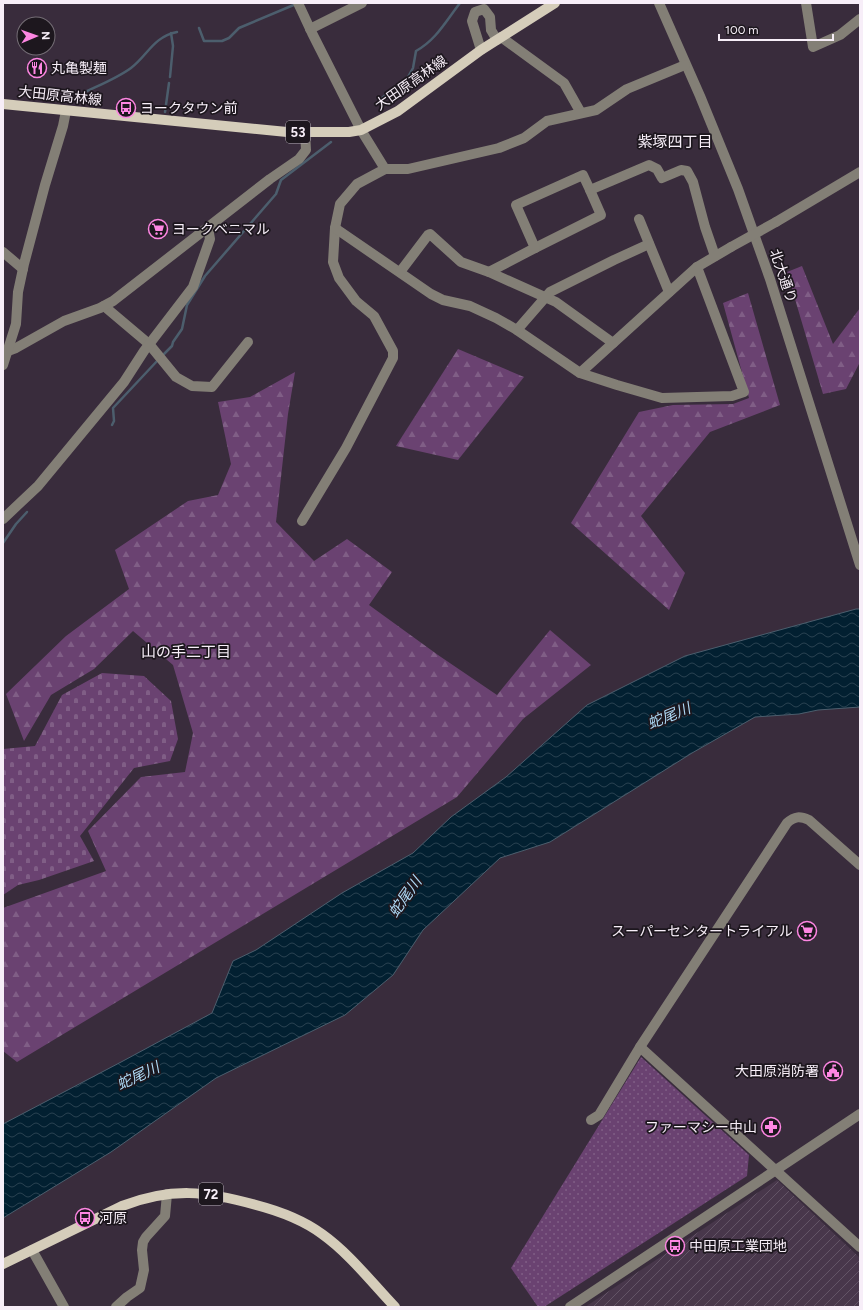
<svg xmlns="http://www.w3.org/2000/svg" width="863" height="1310" viewBox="0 0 863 1310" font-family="Figtree,'Noto Sans JP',sans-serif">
<defs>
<pattern id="industrial-furrows" width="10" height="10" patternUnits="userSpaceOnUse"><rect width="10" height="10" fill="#48374b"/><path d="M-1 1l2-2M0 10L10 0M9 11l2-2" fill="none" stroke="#635466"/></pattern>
<pattern id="grass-dots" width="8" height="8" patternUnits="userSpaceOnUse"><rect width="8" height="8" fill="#6a4271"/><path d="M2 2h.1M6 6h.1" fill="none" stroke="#805e86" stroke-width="1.8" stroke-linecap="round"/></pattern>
<pattern id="forest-firs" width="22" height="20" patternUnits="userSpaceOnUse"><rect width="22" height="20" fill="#6a4271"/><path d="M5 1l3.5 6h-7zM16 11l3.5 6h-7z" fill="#805e86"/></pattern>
<pattern id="cemetery-stones" width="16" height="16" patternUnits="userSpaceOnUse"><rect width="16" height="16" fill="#6a4271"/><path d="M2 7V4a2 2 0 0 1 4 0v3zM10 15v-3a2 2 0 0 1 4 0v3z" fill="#805e86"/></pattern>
<pattern id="water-waves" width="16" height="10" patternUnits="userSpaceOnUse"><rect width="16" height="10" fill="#022031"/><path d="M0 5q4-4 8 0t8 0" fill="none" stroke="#284150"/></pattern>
</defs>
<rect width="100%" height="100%" fill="#392c3c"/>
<!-- industrial -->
<path fill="url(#industrial-furrows)" d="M777,1180L860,1258V1307H585Z"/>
<!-- grass -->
<path fill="url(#grass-dots)" d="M641,1057L749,1155L747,1176L544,1307H538L511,1268Z"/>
<!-- forest -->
<g fill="url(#forest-firs)">
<path d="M802,266L833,344L860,308V362L846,389L823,394L787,272Z"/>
<path d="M748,293L780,405L710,432L641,516L685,573L669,610L571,523L639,412L673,405L733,404L749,398L723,303Z"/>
<path d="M458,349L524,377L458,460L396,446Z"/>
<path d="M295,372L288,414L276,522L314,561L347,539L392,572L369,605L438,655L497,695L550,630L591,665L523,719L457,797L17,1062L3,1051V908L106,871L88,831L141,777L185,772L193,733L173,665L133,631L94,669L51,695L24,741L6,694L66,636L129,589L115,550L188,501L218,495L231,464L218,402L250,397Z"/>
</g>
<!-- cemetery -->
<path fill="url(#cemetery-stones)" d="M102,673L144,676L171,701L178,739L170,761L134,768L80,836L94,861L39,880L18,885L3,895V749L35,746L62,695Z"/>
<!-- water -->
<path fill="url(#water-waves)" stroke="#4c5e6d" d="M856,609H860V707L818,710L799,714L755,717L692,753L550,842L500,858L423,930L393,975L345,1015L216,1078L111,1152L3,1218V1124L123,1061L212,1013L233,961L256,950L342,893L413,853L451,817L506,777L587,705L685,656Z"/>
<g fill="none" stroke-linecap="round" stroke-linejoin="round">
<!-- stream -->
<g stroke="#4c5e6d" stroke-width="2.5">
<path d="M199,28L204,41H222L229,38L239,28L296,4"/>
<path d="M170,77L173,46L171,33"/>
<path d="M81,94C97,86 116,79 131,68C148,55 153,37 177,32"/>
<path d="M382,98L408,77L413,68L416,51C436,40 446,21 460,3"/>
<path d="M165,112L169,83"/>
<path d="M162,356L172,346L173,342L182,329L187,305L205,276L276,194L281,180L331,142"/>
<path d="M112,425L114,421L113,408L158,360"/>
<path d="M3,543L16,524L27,512"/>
</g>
<!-- minor -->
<g stroke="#837f76" stroke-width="10">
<path d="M298,3L312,33L361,130L385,169L357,184L340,204L335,228L333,262L339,278L356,301L374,316L393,351V358L346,448L302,521"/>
<path d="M659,3L700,96L738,189L770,279L860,565"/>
<path d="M806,3L813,47L840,35L860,19"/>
<path d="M310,29L362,3"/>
<path d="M501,37L564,83L581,113"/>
<path d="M481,50L472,21L475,12L484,9L490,17L491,30L497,40"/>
<path d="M385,169H408L499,148L524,138L547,121L596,110L627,89L685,65"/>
<path d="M639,219L669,292"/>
<path d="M776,222L860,172"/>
<path d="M335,228L431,294L443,300L470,306L496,318L517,330L580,373L617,385L662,398L732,396L744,392L697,267"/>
<path d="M535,248L601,215L590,190"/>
<path d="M3,252L23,269"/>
<path d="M400,272L428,235L430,234L461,262L489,272L556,302L613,343"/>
<path d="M489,272L535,248L516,205L583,175L590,190L649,165L657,169L662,178L681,170L687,171L693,182L705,227L715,256"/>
<path d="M104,306L149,344L176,377L192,386L212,387L248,342"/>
<path d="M517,330L550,292L614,260L649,244"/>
<path d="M3,351H8L16,348L64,321L100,308L113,301L270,179L299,159L306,150L305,132"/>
<path d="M3,365L16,324L18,292L24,264L45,185L63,126L66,111"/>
<path d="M580,373L697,267L731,247"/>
<path d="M3,519L38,486L124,382L144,351L193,287L210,239L208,228"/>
<path d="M640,1047L860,1247"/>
<path d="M591,1120L599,1115L640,1047L787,823C795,816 800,816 809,820L860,865"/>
<path d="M32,1250L64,1307"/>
<path d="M116,1307L127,1297L140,1288L144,1270L142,1250L143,1242L146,1237L165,1216L167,1194"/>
<path d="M570,1307L860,1114"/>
</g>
<!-- major -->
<g stroke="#d5cdba" stroke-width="10">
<path d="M3,104L287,132H349L361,130L398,111L481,50L555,3"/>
<path d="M3,1264L122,1206C172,1187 206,1191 256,1205C279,1211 303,1220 322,1234C350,1254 372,1283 395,1307"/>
</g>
<!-- minor-bridge -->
<path stroke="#837f76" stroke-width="10" d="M731,247L776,222"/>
</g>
<!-- icons -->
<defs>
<g id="restaurant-ring" transform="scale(1)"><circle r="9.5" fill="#1d171e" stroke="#fd86e2" stroke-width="1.5"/><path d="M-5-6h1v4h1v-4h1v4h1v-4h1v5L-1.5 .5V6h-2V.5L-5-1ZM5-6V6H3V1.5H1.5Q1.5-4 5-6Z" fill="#fd86e2"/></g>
<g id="bus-ring" transform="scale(1)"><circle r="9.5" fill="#1d171e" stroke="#fd86e2" stroke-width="1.5"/><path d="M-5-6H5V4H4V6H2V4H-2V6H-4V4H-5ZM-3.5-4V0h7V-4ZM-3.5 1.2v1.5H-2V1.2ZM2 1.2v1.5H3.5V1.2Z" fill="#fd86e2"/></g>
<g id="supermarket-ring" transform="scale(1)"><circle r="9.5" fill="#1d171e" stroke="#fd86e2" stroke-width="1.5"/><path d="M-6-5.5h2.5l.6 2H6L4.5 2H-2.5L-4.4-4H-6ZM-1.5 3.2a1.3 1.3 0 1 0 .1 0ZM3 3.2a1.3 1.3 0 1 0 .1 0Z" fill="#fd86e2"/></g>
<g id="civic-ring" transform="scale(1)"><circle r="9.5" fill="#1d171e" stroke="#fd86e2" stroke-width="1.5"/><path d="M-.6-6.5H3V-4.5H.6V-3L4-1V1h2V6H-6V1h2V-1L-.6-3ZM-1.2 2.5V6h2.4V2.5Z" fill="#fd86e2"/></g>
<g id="pharmacy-ring" transform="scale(1)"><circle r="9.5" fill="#1d171e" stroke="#fd86e2" stroke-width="1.5"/><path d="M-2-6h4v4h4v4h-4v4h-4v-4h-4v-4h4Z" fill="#fd86e2"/></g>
</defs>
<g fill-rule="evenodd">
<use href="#restaurant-ring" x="37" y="68"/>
<use href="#bus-ring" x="126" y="108"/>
<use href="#supermarket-ring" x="158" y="229"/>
<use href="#supermarket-ring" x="807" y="931"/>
<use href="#civic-ring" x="833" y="1071"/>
<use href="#pharmacy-ring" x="771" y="1127"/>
<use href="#bus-ring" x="85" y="1218"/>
<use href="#bus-ring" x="675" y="1246"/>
</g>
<g text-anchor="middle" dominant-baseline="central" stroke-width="3.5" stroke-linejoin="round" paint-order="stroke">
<!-- shield labels -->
<g fill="#1d171e" stroke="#b6aeb7" stroke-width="1">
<rect x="286" y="121" width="24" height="22" rx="3"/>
<rect x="199" y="1183" width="24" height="22" rx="3"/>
</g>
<g font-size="13" font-weight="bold" fill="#f7eef8">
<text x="298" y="132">53</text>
<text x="211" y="1194">72</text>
</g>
<!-- poi labels -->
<g font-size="14" fill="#f7eef8" stroke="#1d171e" text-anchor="start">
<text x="51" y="68">丸亀製麺</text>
<text x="140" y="108">ヨークタウン前</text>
<text x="172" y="229">ヨークベニマル</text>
<text x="793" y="931" text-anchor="end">スーパーセンタートライアル</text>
<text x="819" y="1071" text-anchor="end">大田原消防署</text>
<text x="757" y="1127" text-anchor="end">ファーマシー中山</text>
<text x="99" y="1218">河原</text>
<text x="689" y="1246">中田原工業団地</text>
</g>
<!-- street labels -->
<g font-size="14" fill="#f7eef8" stroke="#1d171e">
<text transform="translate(411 83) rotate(-35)">大田原高林線</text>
<text transform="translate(60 96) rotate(6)">大田原高林線</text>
<text transform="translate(783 276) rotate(71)">北大通り</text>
</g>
<!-- neighbourhood labels -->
<g font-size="15" fill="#f7eef8" stroke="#1d171e">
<text x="675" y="142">紫塚四丁目</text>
<text x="186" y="652">山の手二丁目</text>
</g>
<!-- water labels -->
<g font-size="15" font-style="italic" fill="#add8f4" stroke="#1d171e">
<text transform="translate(669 716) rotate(-22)">蛇尾川</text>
<text transform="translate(405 897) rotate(-55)">蛇尾川</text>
<text transform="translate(138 1076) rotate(-25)">蛇尾川</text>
</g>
</g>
<!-- border -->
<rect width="863" height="1310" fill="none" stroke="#f7eef8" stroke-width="8"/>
<!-- north arrow -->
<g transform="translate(36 36) rotate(88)"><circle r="19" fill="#1d171e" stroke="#746d75"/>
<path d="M0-3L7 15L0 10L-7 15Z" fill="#fd86e2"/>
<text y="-6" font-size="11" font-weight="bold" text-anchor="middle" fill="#f7eef8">N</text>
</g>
<!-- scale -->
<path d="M719 34v6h114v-6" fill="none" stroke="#f7eef8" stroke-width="2"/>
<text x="725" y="34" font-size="12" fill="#f7eef8" stroke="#1d171e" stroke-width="3" paint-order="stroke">100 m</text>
</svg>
